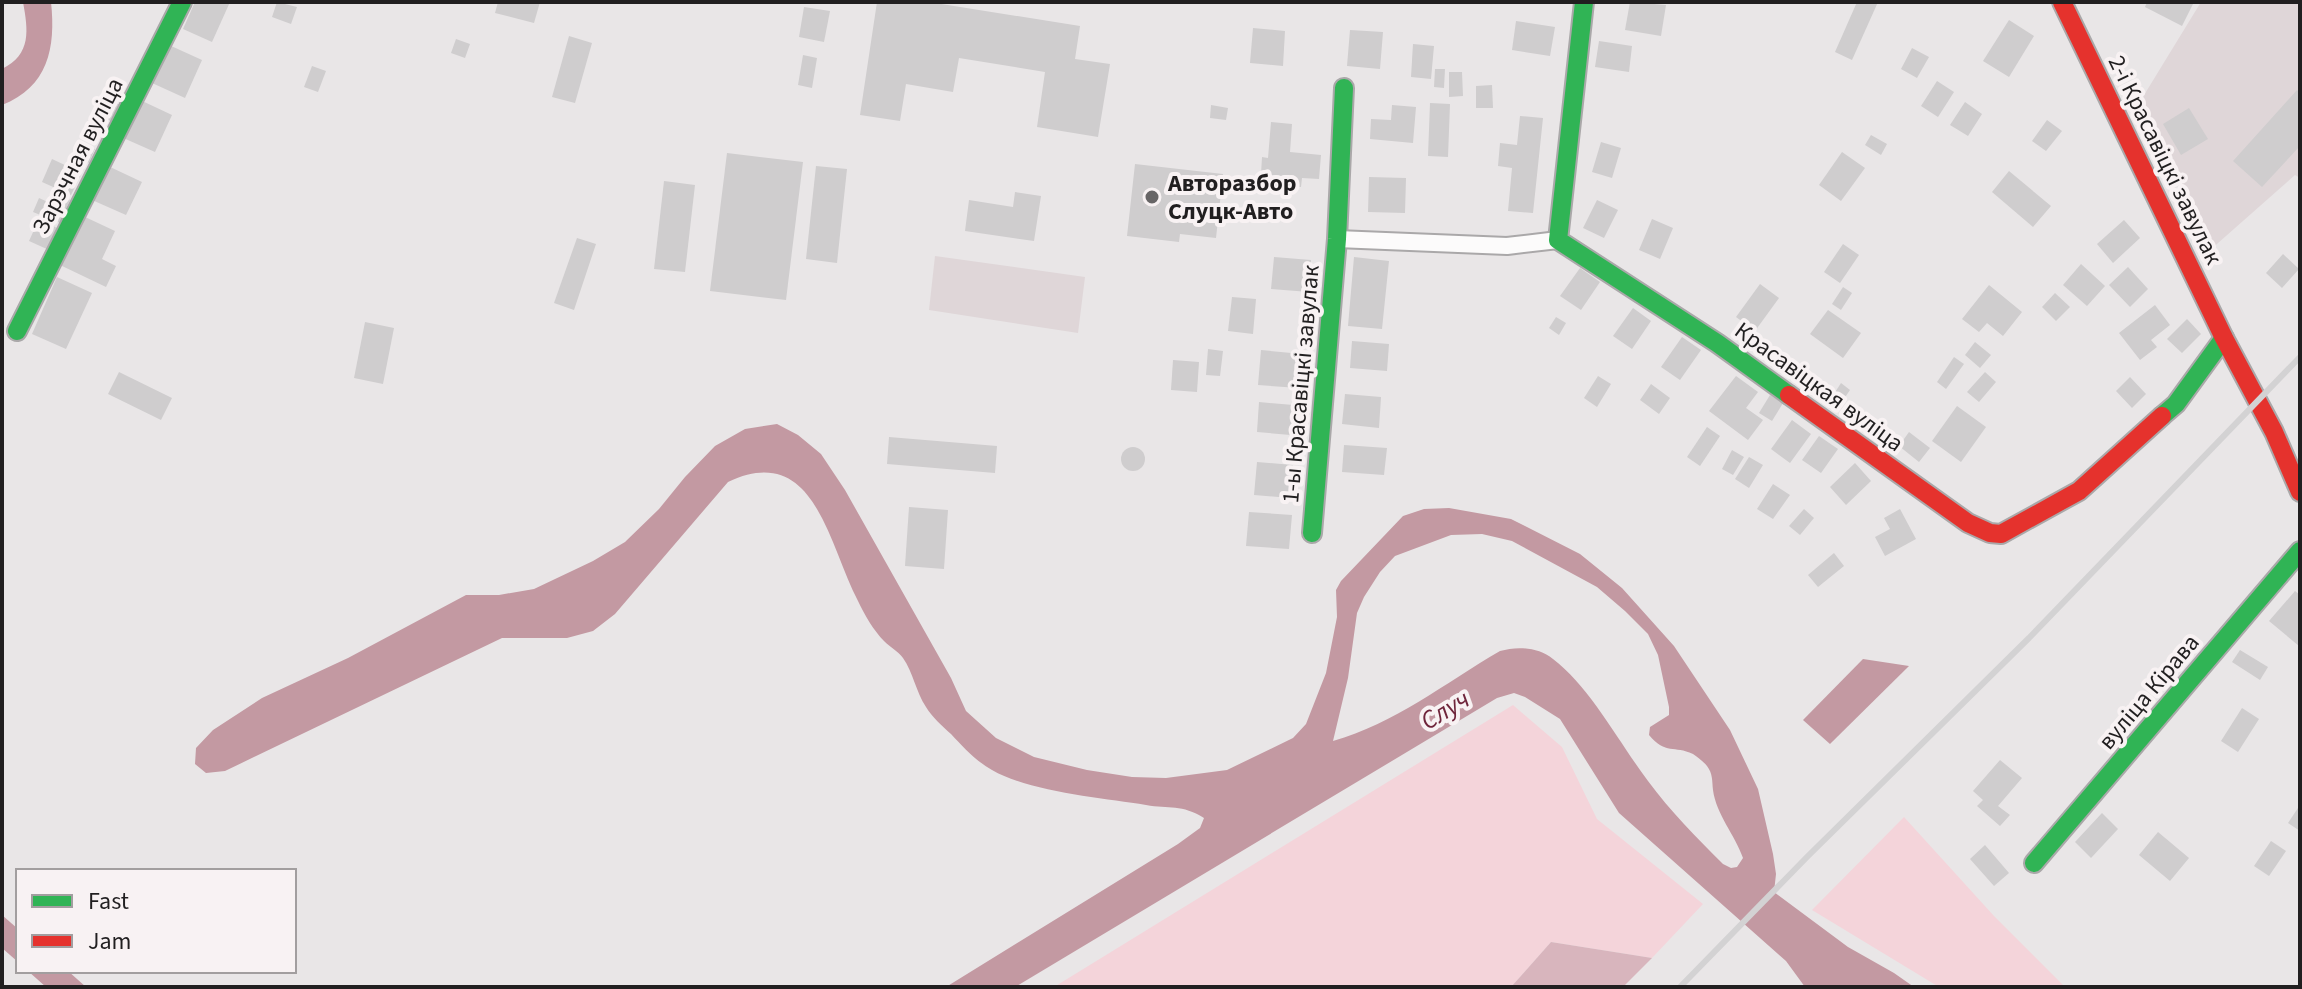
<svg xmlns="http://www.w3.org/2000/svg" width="2302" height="989" viewBox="0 0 2302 989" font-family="'Source Sans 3',sans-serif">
<rect width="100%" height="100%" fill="#e9e6e7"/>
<!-- built -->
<g fill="#dfd6d8">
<path d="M2201,2H2300V178L2295,175L2209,251L2141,100Z"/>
<path d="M935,256L1085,277L1078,333L929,310Z"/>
</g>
<!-- green -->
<g fill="#f4d4da">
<path d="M1513,705L1562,747L1597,819L1703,904L1652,958L1551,942L1511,987H1054Z"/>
<path d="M1904,817L1994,916L2065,987H1939L1812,910Z"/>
</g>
<!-- forest -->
<path fill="#d8b5bd" d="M1551,942L1652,958L1623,987H1511Z"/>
<!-- water -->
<g fill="#c399a2" fill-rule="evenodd">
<path d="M23,2H51C56,48 48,87 2,105V69C32,54 28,30 23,2Z"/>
<path d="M777,424L798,435L821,454L845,490L951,678L966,711L996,738L1034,757L1087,770L1132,777L1166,778L1227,770L1293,738L1306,724L1326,673L1337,617L1336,590L1341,581L1403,516L1424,509L1449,508L1511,519L1580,554L1622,588L1674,646L1730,730L1758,789L1773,854L1776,874L1774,892L1848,947L1894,973L1914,987H1805L1786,961L1619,813L1560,719L1525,697L1514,693L1497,698L1015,987H946L1178,844L1200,828L1204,818C1182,804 1169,809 1146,805C1102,798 1030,792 992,770C976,761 963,747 951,734C942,726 932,717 926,707C916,692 913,672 903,658C898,651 890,647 884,641C874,631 864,614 858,601C828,544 815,441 728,482L615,614L593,631L567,638H502L225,771L206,773L195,764L196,748L213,730L262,698L348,658L466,595H499L534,589L593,561L625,542L659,509L685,477L715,446L745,429ZM1482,534L1512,541L1597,587L1625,611L1648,634L1658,655L1669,707V715L1650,727L1649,735C1666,755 1674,745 1693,754C1697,757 1704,762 1707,766C1713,774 1712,781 1713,790C1716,814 1735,835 1743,858L1737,867L1731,868L1723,864C1697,838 1670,811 1648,781C1620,744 1590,687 1553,659C1538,647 1517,646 1500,651C1445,683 1394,724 1333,741L1348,678L1357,613L1364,597L1380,572L1395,556L1451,535Z"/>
<path d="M1863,659L1909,666L1830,744L1803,720Z"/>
<path d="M2,915L18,929V962L2,948Z"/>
<path d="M28,971H68L86,987H46Z"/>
</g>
<!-- building -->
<g fill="#cfcdce">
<path d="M195,2H230L212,42L183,29Z"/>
<path d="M277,2L297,7L291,24L272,17Z"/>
<path d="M498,2H540L534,23L495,13Z"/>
<path d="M877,2H929L1080,26L1075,59L1110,64L1098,137L1037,127L1045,72L959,58L953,92L906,84L900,121L860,115Z"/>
<path d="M1630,2L1666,5L1661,36L1625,30Z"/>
<path d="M1857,2H1878L1852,60L1835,52Z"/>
<path d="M2147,2H2194L2182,26L2145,7Z"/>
<path d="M804,7L830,11L824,42L799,37Z"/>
<path d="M2009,20L2034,36L2009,77L1983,61Z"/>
<path d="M1516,21L1555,27L1550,56L1512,50Z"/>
<path d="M1253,28L1285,31L1283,66L1250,63Z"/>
<path d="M1350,30L1383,32L1380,69L1347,66Z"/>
<path d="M569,36L592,43L575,103L552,97Z"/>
<path d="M456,39L470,44L465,58L451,53Z"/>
<path d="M1599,41L1632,46L1629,72L1595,67Z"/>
<path d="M1413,44L1434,46L1431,79L1411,77Z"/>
<path d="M169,45L202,60L185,98L152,83Z"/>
<path d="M1912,48L1929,57L1917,78L1901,69Z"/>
<path d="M803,55L817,58L812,88L798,85Z"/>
<path d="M312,66L326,71L318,92L304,87Z"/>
<path d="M1435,69H1445L1444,88L1434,87Z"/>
<path d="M1449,72H1462L1463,96L1449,97Z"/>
<path d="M1937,81L1954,92L1938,117L1921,106Z"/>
<path d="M1492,85L1493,108H1476V86Z"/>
<path d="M2297,90L2300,93V146L2262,187L2233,161Z"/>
<path d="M103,98L121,105L113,122L96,115Z"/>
<path d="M138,99L172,115L155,152L121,137Z"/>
<path d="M1965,102L1982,114L1968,136L1950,125Z"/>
<path d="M1430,103L1450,104L1448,157L1428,156Z"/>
<path d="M1211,105L1228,108L1226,120L1210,118Z"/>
<path d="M1392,105L1416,107L1413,143L1370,139L1371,119L1391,120Z"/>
<path d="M2189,108L2208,139L2181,155L2163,124Z"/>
<path d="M1520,116L1543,118L1533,213L1508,211L1512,168L1498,166L1500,143L1517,145Z"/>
<path d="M2047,120L2062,131L2046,151L2032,141Z"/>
<path d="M1271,122L1292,124L1290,152L1321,155L1319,179L1302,178L1301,187L1281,185L1282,176L1261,174L1262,157L1268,158Z"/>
<path d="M1871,135L1887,144L1881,155L1865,145Z"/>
<path d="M80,142L95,149L89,163L73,156Z"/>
<path d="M1601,142L1621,148L1612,178L1592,172Z"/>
<path d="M1842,152L1865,168L1841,201L1819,185Z"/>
<path d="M727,153L803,162L786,300L710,291Z"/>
<path d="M52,159L82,173L71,195L42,182Z"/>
<path d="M1135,164L1223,174L1216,238L1180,234L1179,242L1127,236Z"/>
<path d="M108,166L142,182L126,215L92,200Z"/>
<path d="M816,166L847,169L837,263L806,259Z"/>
<path d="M2009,171L2051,206L2033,227L1992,192Z"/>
<path d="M1369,177L1406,178L1405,213L1368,212Z"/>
<path d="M664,181L695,185L685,272L654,269Z"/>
<path d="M54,192L70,200L60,223L33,212L39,198L50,203Z"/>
<path d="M1015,192L1041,196L1034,241L965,231L969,200L1013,207Z"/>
<path d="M1597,200L1618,210L1604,238L1583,228Z"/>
<path d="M83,216L115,231L102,259L116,266L106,287L60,265Z"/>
<path d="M39,219L59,229L49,250L29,241Z"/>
<path d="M1652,219L1673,228L1660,259L1639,250Z"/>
<path d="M2124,220L2140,238L2113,263L2097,244Z"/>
<path d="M577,238L596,244L574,310L554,303Z"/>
<path d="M1843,244L1859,255L1840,283L1824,272Z"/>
<path d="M2283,254L2299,269L2282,288L2266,273Z"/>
<path d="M1274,257L1311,260L1309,292L1271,289Z"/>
<path d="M1354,257L1389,261L1382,329L1348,326Z"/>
<path d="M2081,264L2105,286L2087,306L2063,285Z"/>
<path d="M2128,267L2148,289L2130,307L2109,285Z"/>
<path d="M1580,268L1600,282L1581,310L1560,296Z"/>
<path d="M57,277L92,293L66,349L32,334Z"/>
<path d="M1760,284L1779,298L1755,331L1736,317Z"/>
<path d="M1989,285L2022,312L2003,336L1987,323L1979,332L1962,319Z"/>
<path d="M1843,287L1852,293L1841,310L1832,304Z"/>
<path d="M2055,293L2070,307L2056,321L2042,307Z"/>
<path d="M1232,297L1256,299L1253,334L1228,331Z"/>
<path d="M2155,305L2170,325L2151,340L2157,347L2140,360L2119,333Z"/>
<path d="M1633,308L1651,321L1632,349L1613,336Z"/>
<path d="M1828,310L1861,333L1843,358L1810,334Z"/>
<path d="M1556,317L1566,323L1559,335L1549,328Z"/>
<path d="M2187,319L2201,334L2182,353L2167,339Z"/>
<path d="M365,322L394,328L383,384L354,378Z"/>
<path d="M1682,337L1701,350L1680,380L1661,367Z"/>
<path d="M1352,341L1389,344L1387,371L1350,368Z"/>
<path d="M1975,342L1991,355L1980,368L1965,355Z"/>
<path d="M1208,349L1223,351L1220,376L1206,375Z"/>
<path d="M1261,350L1302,354L1299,388L1258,385Z"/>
<path d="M1954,357L1964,364L1946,389L1937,382Z"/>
<path d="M1173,360L1199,362L1197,392L1171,390Z"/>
<path d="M119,372L172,398L161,420L108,394Z"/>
<path d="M1985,372L1996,382L1979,402L1967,392Z"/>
<path d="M1598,376L1611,384L1597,407L1584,398Z"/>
<path d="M1736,376L1758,392L1746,408L1763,420L1748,440L1709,411Z"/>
<path d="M2130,377L2146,394L2132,408L2116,391Z"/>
<path d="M1841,383L1850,390L1839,406L1830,400Z"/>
<path d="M1651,384L1670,398L1659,414L1640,400Z"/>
<path d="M1345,394L1381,397L1379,428L1342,424Z"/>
<path d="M1770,395L1783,403L1772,421L1759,413Z"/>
<path d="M1259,402L1305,406L1302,436L1257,432Z"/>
<path d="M1957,406L1986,427L1961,462L1932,441Z"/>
<path d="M1792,420L1811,434L1790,463L1771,449Z"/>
<path d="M1707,427L1720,436L1700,466L1687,457Z"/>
<path d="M1909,432L1930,448L1919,462L1899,446Z"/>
<path d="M1819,436L1838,449L1821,473L1802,460Z"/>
<path d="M889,437L997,446L995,473L887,464Z"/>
<path d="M1344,445L1387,448L1384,475L1342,472Z"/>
<circle cx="1133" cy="459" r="12"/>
<path d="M1732,450L1744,457L1733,475L1722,469Z"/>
<path d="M1749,457L1763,465L1749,488L1735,479Z"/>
<path d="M1257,462L1293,465L1290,498L1254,495Z"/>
<path d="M1855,463L1871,481L1846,505L1830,487Z"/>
<path d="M1773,484L1790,495L1773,519L1757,509Z"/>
<path d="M909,507L948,510L944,569L905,566Z"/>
<path d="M1804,509L1814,518L1800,535L1789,526Z"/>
<path d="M1900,509L1916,539L1885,556L1875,537L1890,529L1884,518Z"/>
<path d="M1249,512L1292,515L1289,549L1246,546Z"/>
<path d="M1834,553L1844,566L1818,587L1808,575Z"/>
<path d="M2295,591L2300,595L2299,646L2269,621Z"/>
<path d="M2240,650L2268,667L2260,680L2232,662Z"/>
<path d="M2242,708L2259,719L2238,752L2221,741Z"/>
<path d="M2000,760L2022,778L1998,806L2010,815L2000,826L1977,806L1983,800L1973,791Z"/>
<path d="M2300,805V831L2288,823Z"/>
<path d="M2102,813L2118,829L2091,858L2075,842Z"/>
<path d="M2158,832L2189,858L2170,881L2139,855Z"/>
<path d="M2271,841L2286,851L2269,876L2254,866Z"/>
<path d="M1985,845L2009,873L1994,886L1970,859Z"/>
</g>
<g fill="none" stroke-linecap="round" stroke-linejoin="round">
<!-- street casing -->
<g stroke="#aaa8a9" stroke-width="20">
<path id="street" d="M1337,239L1507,246L1558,240"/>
</g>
<!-- fast casing -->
<g stroke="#aaa8a9" stroke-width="22">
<g id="fast">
<path d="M1584,2L1558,240L1717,343L1789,395"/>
<path d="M17,331L182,2"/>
<path d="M2162,416L2176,404L2224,338"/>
<path d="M1312,533L1337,239L1344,88"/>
<path d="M2034,863L2300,551"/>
</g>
</g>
<!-- jam casing -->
<g stroke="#aaa8a9" stroke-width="22">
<g id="jam">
<path d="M2062,2L2224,338L2274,432L2300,492"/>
<path d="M1789,395L1968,523L1990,533L2001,534L2079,491L2162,416"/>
</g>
</g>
<!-- street -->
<use href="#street" stroke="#fcfbfb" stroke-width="16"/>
<!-- fast -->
<use href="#fast" stroke="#30b455" stroke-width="18"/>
<!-- jam -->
<use href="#jam" stroke="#e5322d" stroke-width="18"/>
<!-- rail -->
<path stroke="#d3d2d3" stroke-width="6" d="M1680,987L1807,857L2029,638L2300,357"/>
</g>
<!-- markers -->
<circle fill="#676566" stroke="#f8f2f3" stroke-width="3" cx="1152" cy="197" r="8"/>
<g text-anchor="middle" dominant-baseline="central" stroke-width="8" stroke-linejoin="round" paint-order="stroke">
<!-- street labels -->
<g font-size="24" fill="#211f20" stroke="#f8f2f3">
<text transform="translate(78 156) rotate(-63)">Зарэчная вуліца</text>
<text transform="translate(2165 160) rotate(64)">2-і Красавіцкі завулак</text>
<text transform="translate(1301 384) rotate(-85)">1-ы Красавіцкі завулак</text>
<text transform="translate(1819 387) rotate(36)">Красавіцкая вуліца</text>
<text transform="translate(2149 692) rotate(-50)">вуліца Кірава</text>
</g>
<!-- poi labels -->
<g font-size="24" font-weight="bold" fill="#211f20" stroke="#f8f2f3" text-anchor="start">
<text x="1168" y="183">Авторазбор<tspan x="1168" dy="28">Слуцк-Авто</tspan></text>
</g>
<!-- water labels -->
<g font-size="26" font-style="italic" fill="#6f253b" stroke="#f8f2f3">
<text transform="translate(1445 710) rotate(-31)">Случ</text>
</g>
</g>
<!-- border -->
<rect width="2302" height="989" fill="none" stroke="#211f20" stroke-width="8"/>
<!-- legend -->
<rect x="16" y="869" width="280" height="104" fill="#f8f2f3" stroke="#a29e9f" stroke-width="2"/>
<rect x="32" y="895" width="40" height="12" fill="#30b455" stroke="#a29e9f" stroke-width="2"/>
<text x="88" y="909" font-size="24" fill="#211f20">Fast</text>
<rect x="32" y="935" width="40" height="12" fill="#e5322d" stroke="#a29e9f" stroke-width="2"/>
<text x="88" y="949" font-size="24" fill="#211f20">Jam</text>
</svg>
